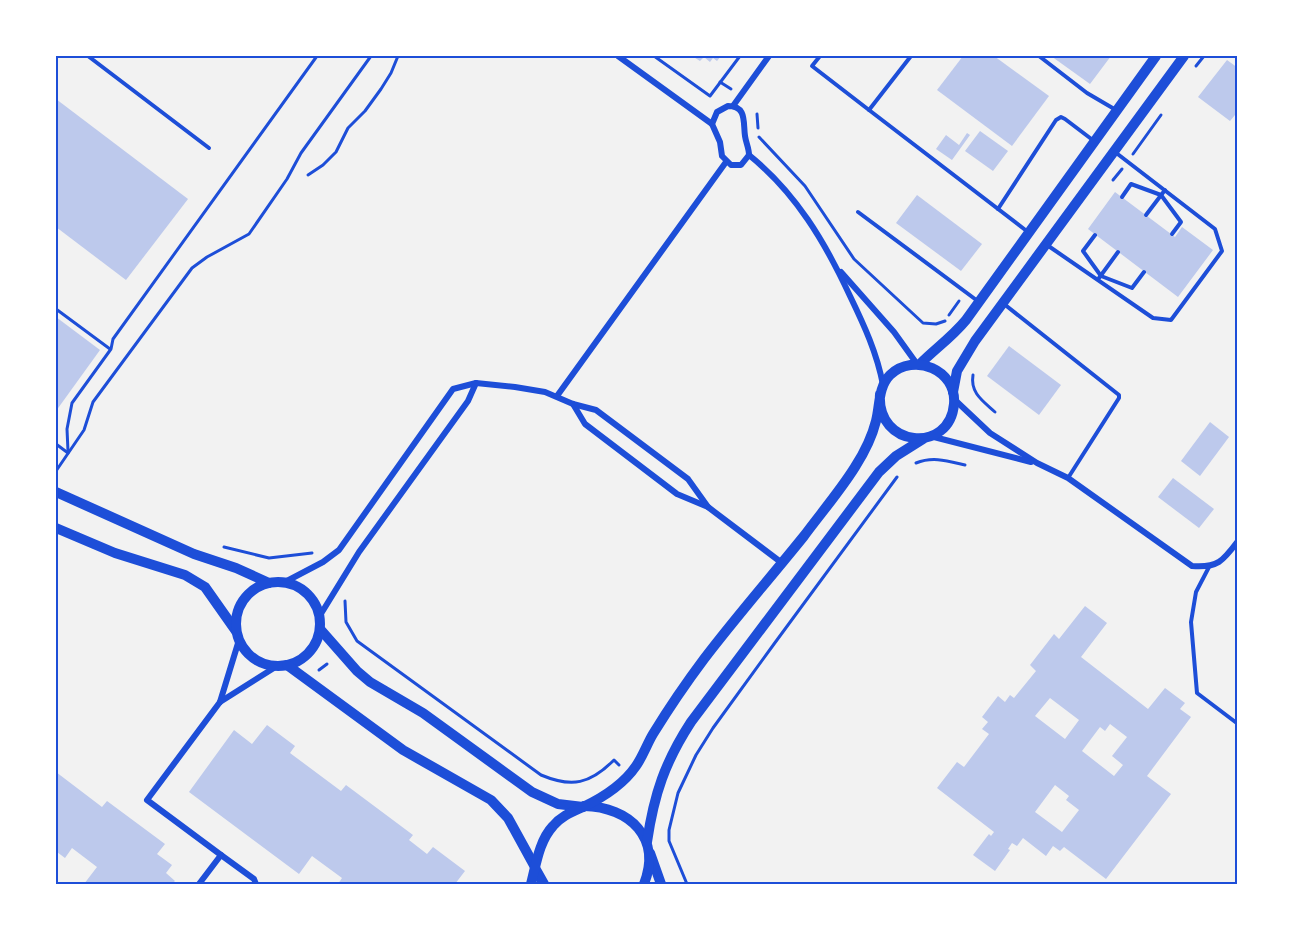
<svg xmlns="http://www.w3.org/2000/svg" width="1293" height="940" viewBox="0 0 1293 940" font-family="Jost,sans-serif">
<rect width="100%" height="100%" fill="#f2f2f2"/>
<!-- building -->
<g fill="#bdc9ec" fill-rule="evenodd">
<path d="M692,56H721L717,61L713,58L710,62L704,57L700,61Z"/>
<path d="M963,56H994L1049,96L1012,146L937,90Z"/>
<path d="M1051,56H1111L1090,84Z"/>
<path d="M1227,60L1238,68V117L1235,115L1230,121L1198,97Z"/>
<path d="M56,99L188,199L126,280L56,227Z"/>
<path d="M980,131L1008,151L993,171L965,151Z"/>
<path d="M967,133L970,135L952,160L936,149L946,135L959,145Z"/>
<path d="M1115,192L1175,237L1182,227L1213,250L1178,297L1088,229Z"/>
<path d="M917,195L982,244L961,271L896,223Z"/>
<path d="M56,317L100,350L56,411Z"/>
<path d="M1009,346L1061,385L1039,415L987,376Z"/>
<path d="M1210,422L1229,437L1200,476L1181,461Z"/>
<path d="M1173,478L1214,509L1199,528L1158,497Z"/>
<path d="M1085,606L1107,623L1081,657L1148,709L1165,688L1185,703L1180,709L1191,717L1147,776L1171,794L1106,879L1064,847L1060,851L1053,846L1046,856L1023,838L1017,846L1012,843L1008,849L1010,850L995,871L973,855L989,834L991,836L994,832L937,788L957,762L964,767L989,734L982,729L988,722L982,717L998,696L1005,702L1010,695L1014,698L1036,671L1030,665L1054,634L1059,639ZM1050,698L1079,720L1065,739L1035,716ZM1110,724L1127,737L1112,756L1123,765L1114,776L1082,751L1100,727L1105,731ZM1055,785L1069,796L1066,800L1079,810L1062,832L1035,812Z"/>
<path d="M267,725L295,746L290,753L341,791L346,785L413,835L409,840L427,854L433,847L465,871L455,884H338L342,878L312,856L299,874L189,792L234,730L252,744Z"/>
<path d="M56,772L102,807L107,801L165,844L157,854L172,865L166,873L175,881L172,884H84L97,867L72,848L65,858L57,852L56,855Z"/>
</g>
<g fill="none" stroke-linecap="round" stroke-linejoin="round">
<!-- path -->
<g stroke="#1d4ed8" stroke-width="3">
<path d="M654,56L710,96L740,56"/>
<path d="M1196,66L1204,56"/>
<path d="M720,82L731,89"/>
<path d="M757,114L758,128"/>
<path d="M759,137L805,186L854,259L923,323L936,324L945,321"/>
<path d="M1133,154L1161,115"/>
<path d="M308,175L323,165L336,152L348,128L365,111L381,89L391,73L398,56"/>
<path d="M1113,180L1122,169"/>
<path d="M56,309L110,349"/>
<path d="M949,315L959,301"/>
<path d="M973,375C970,393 983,401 995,412"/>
<path d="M56,444L68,453"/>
<path d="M68,451L67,429L72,403L111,349L113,339L317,56"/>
<path d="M916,463C933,456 948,461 965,465"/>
<path d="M56,471L84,430L93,402L192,268L207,257L249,234L287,179L301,153L371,56"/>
<path d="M224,547L269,558L312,553"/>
<path d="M345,601L346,622L357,641L541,775C572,788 590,784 614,760L619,765"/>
<path d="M319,670L327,664"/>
<path d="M687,884L669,841V830L678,793L696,755L713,728L774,644L897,477"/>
</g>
<!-- service -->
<g stroke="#1d4ed8" stroke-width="4">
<path d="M88,56L209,148"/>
<path d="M820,56L812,66L869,110"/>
<path d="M911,56L869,110L1028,232"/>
<path d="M1039,56L1087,93L1116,110"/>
<path d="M1122,197L1131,184L1161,195L1181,222L1172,234"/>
<path d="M998,209L1056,120L1061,117L1065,119L1094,141"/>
<path d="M858,212L979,302"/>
<path d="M1146,215L1165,190"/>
<path d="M1095,235L1083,251L1101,276L1132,288L1144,272"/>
<path d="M1047,245L1153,318L1171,320L1222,251L1215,229L1115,152"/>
<path d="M1099,278L1118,252"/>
<path d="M1004,304L1119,395V398L1068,478"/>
<path d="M1209,567L1196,592L1191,622L1197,693L1238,724"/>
</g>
<!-- minor -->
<g stroke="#1d4ed8" stroke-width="6">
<path d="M618,56L712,124"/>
<path d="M728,106C747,106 743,122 745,136C746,143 749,148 749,155L741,165H731L722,156L720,142L712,124L717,112Z"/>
<path d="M733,106L769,56"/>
<path d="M749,155C796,193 825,242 850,296C864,325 877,353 883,385"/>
<path d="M841,272L894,332L917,364"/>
<path d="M557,396L726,162"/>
<path d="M955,400L990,433L1037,463L1068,478L1192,566C1218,568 1223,561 1238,541"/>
<path d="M573,404L585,424L677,494L708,507L782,563"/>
<path d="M930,436L1031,462"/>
<path d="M283,583L323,562L339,550L453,389L476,383L515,387L545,392L573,404L596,410L688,479L708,507"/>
<path d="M319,617L359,552L468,401L476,383"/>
<path d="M220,702L239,640"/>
<path d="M221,855L254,879L256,884"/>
<path d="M199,884L221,855L147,800L220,702L277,666"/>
</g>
<!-- tertiary -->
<g stroke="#1d4ed8" stroke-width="10">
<path d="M56,492L194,554L236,568L269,583"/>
<path d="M56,528L115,553L185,575L205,587L236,631"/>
<circle cx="278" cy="624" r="42"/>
<path d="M320,629L357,671L370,682L423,713L532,792L558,804L583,807"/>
<path d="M287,665L403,750L491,800L508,818L535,867"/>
<path d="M650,853L661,884"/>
</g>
<!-- secondary -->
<g stroke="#1d4ed8" stroke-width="10">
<path d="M920,364C935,349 952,337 966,320L1156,56"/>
<path d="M953,392L957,371L975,341L1184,56"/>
<path d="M584,806C630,807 662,838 644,884"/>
<path d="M647,842C654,794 665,762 691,722L879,472L896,456L923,439"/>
<path d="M535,868L544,884"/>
<path d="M531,884C536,865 539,841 553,826C561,816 572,812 583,807C604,797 623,785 636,766C643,756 647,744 653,734C669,708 686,683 704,659C736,617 771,577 804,536C821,513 840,491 855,467C864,453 872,437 876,421C880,406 878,387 890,375C914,352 957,370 954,404C950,454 876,448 880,394"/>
</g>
</g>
<!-- border -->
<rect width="1293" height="940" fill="none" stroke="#ffffff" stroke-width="114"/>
<rect x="57" y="57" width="1179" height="826" fill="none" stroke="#1d4ed8" stroke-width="2"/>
</svg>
